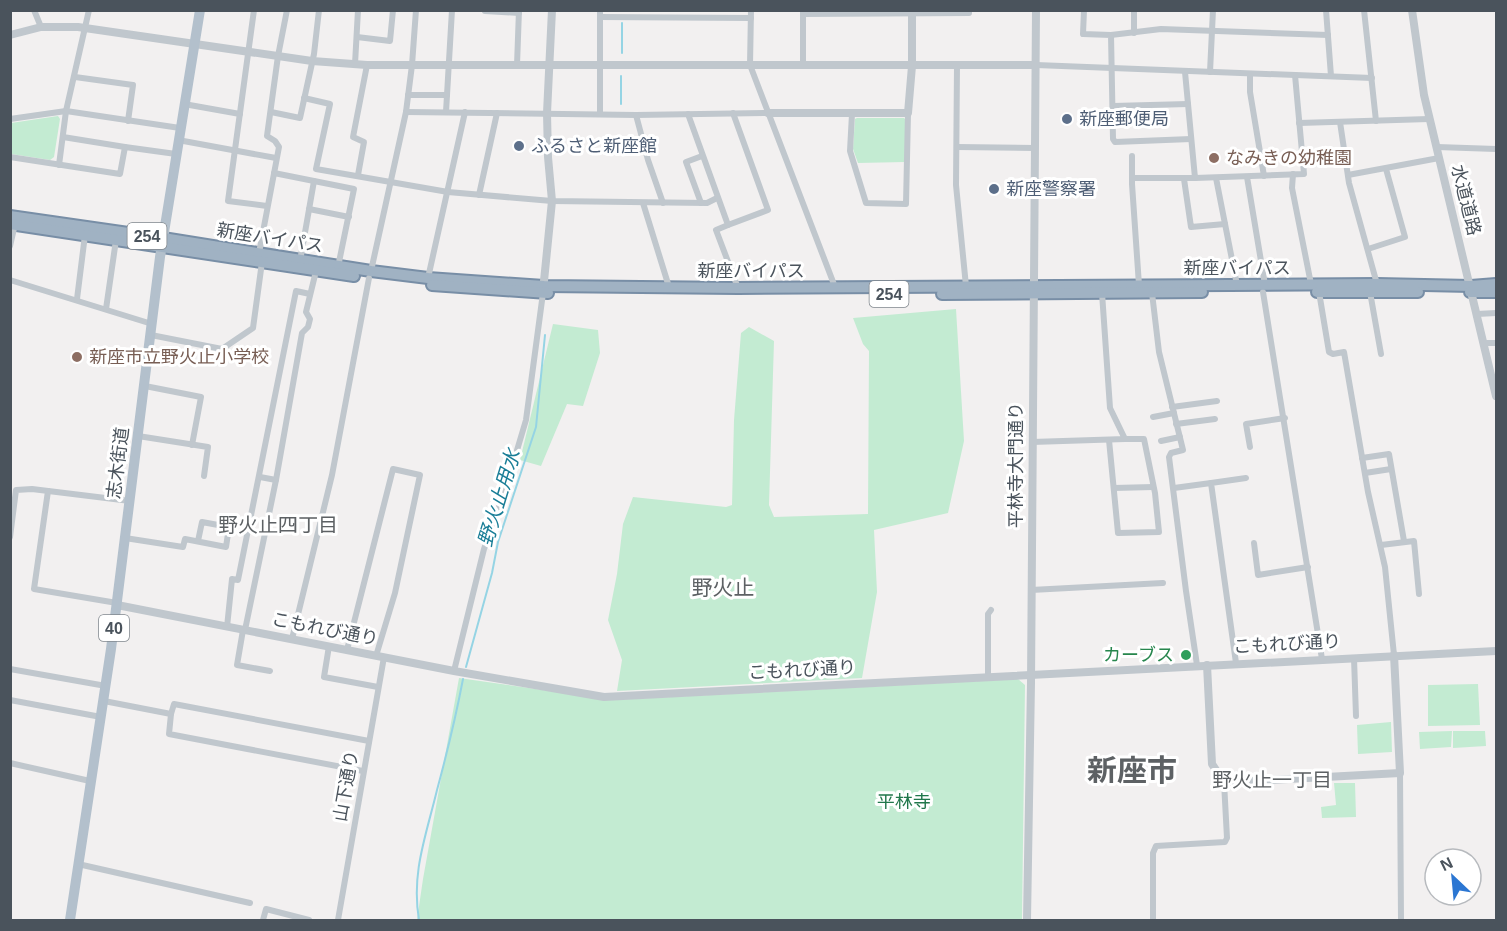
<svg xmlns="http://www.w3.org/2000/svg" width="1507" height="931" viewBox="0 0 1507 931" font-family="Helvetica,'Noto Sans JP',sans-serif">
<rect width="100%" height="100%" fill="#f2f0f0"/>
<!-- green -->
<g fill="#c3ebd2">
<path d="M58,116L60,119L54,157L50,160L11,154V123Z"/>
<path d="M857,118H904L906,120L905,162L858,163L853,149L855,119Z"/>
<path d="M956,309L964,441L948,513L874,530L877,592L862,678L617,691L622,660L608,620L617,574L623,524L633,497L726,507L732,505L734,420L741,333L749,327L774,341L769,505L774,517L868,514L869,351L863,344L853,318Z"/>
<path d="M553,324L598,330L600,353L583,406L567,404L541,466L520,460Z"/>
<path d="M459,678L612,700L1018,679L1025,685L1022,920H417L423,879Z"/>
<path d="M1478,684L1480,725L1428,726V685Z"/>
<path d="M1391,722L1392,752L1358,754L1357,725Z"/>
<path d="M1452,731L1451,747L1420,749L1419,732Z"/>
<path d="M1453,731H1485L1486,746L1453,748Z"/>
<path d="M1334,783H1355L1356,817L1322,818L1321,807L1336,805Z"/>
</g>
<g fill="none" stroke-linecap="round" stroke-linejoin="round">
<!-- stream -->
<g stroke="#95d4e4" stroke-width="2">
<path d="M622,23V53"/>
<path d="M621,76V104"/>
<path d="M466,667L492,573L498,542L536,427L545,335"/>
<path d="M419,920C411,873 426,836 437,790C447,753 456,716 463,679"/>
</g>
<!-- trunk casing -->
<g stroke="#788ea6" stroke-width="14">
<g id="trunk">
<path d="M10,216L163,238L371,271L428,278L544,286L738,288L1377,284L1471,286L1496,284"/>
<path d="M10,224L354,276"/>
<path d="M432,285L548,293"/>
<path d="M1317,292H1418"/>
<path d="M1470,292H1496"/>
<path d="M942,294L1202,292"/>
</g>
</g>
<!-- minor -->
<g stroke="#c0c7cd" stroke-width="6">
<path d="M34,10L41,27"/>
<path d="M254,10L228,201L267,206"/>
<path d="M751,10L750,65L835,287"/>
<path d="M1084,10L1083,34L1111,35L1113,139L1115,142L1191,139"/>
<path d="M1326,10L1331,76"/>
<path d="M1364,10L1376,121"/>
<path d="M485,11L519,13"/>
<path d="M803,12V66"/>
<path d="M803,14L969,13V10"/>
<path d="M600,17L751,18"/>
<path d="M1134,33V10"/>
<path d="M1111,35L1161,29L1328,35"/>
<path d="M357,37L390,41L393,10"/>
<path d="M355,64L358,10"/>
<path d="M517,65L519,10"/>
<path d="M1036,65L1372,78"/>
<path d="M957,66L956,185L966,286"/>
<path d="M1185,72L1195,178L1304,174L1295,75"/>
<path d="M1210,72L1213,10"/>
<path d="M1250,74V92L1264,176"/>
<path d="M75,77L133,85L128,121"/>
<path d="M408,95H447"/>
<path d="M304,98L330,104L316,169L448,192L552,201L707,203L717,198"/>
<path d="M184,104L240,114"/>
<path d="M1113,106L1188,104"/>
<path d="M271,112L300,118L314,54L319,10"/>
<path d="M406,112L636,115L768,113"/>
<path d="M446,112L452,10"/>
<path d="M600,114V10"/>
<path d="M688,114L728,225L716,230L738,288"/>
<path d="M852,114L850,151L866,203L906,204L908,113"/>
<path d="M636,115L648,160L663,203"/>
<path d="M10,119L66,111L180,128"/>
<path d="M1340,122L1349,183L1377,284"/>
<path d="M1299,123L1429,119"/>
<path d="M63,137L125,147"/>
<path d="M178,140L276,158"/>
<path d="M957,147L1035,148"/>
<path d="M1437,147L1496,149"/>
<path d="M1132,156V184L1139,285"/>
<path d="M10,157L120,174L125,147L176,154"/>
<path d="M59,165L66,111L89,10"/>
<path d="M274,173L354,189L338,267"/>
<path d="M1293,174L1292,188L1311,284"/>
<path d="M358,175L364,142L353,137L367,65"/>
<path d="M1348,175L1439,158"/>
<path d="M1247,177L1265,285"/>
<path d="M1132,178H1195"/>
<path d="M1216,178L1237,285"/>
<path d="M1184,179L1191,227L1225,224"/>
<path d="M479,195L497,113"/>
<path d="M643,203L669,287"/>
<path d="M701,203L686,162L702,156"/>
<path d="M309,209L349,217"/>
<path d="M728,225L768,210L733,113"/>
<path d="M10,246L15,224"/>
<path d="M1368,249L1405,237L1386,169"/>
<path d="M259,253L279,147L275,141L267,136L278,56L287,10"/>
<path d="M300,261L314,181"/>
<path d="M371,271L406,112L412,65L416,10"/>
<path d="M428,278L465,112"/>
<path d="M10,280L152,324"/>
<path d="M1263,292L1322,659"/>
<path d="M1319,292L1329,352L1333,354L1344,352L1368,492L1385,567L1394,655"/>
<path d="M1370,292L1381,354"/>
<path d="M1152,293L1159,352L1183,450L1171,453L1169,457L1186,591L1197,665"/>
<path d="M77,299L85,235"/>
<path d="M106,309L116,240"/>
<path d="M1477,314L1496,313"/>
<path d="M151,335L222,349L253,328L262,262"/>
<path d="M1484,343H1496"/>
<path d="M145,386L201,397L192,445"/>
<path d="M1172,407L1217,401"/>
<path d="M1153,417L1174,413"/>
<path d="M1176,424L1215,419"/>
<path d="M138,436L208,447L204,476"/>
<path d="M1109,440L1118,533L1159,532L1155,493L1144,439H1125"/>
<path d="M1161,441L1180,437"/>
<path d="M1032,442L1125,439L1110,408L1102,293"/>
<path d="M1250,447L1246,424L1285,418"/>
<path d="M1362,458L1389,454L1404,541"/>
<path d="M1365,473L1391,469"/>
<path d="M260,477L276,480"/>
<path d="M1114,488L1153,487"/>
<path d="M1174,488L1211,483"/>
<path d="M48,491L34,589L117,603"/>
<path d="M10,537L16,490L32,489L130,501"/>
<path d="M125,538L183,547L185,539L226,547L229,527L202,522L198,541"/>
<path d="M1254,543L1258,575L1308,567"/>
<path d="M1381,545L1414,541L1419,594"/>
<path d="M1031,590L1163,583"/>
<path d="M227,627L232,579L238,580L296,291L310,294"/>
<path d="M243,630L237,665L270,671"/>
<path d="M245,630L276,480L302,333L308,327L310,319L306,312L316,271"/>
<path d="M292,639L332,475L369,278"/>
<path d="M329,646L324,677L378,687"/>
<path d="M347,650L393,469L420,475L395,593L376,656"/>
<path d="M1354,658L1356,716"/>
<path d="M1236,663L1211,483L1246,478"/>
<path d="M10,669L106,686"/>
<path d="M454,671L484,549L507,484L526,420L543,293"/>
<path d="M988,677V614L991,610"/>
<path d="M10,700L101,717"/>
<path d="M104,701L171,714L174,704L369,741"/>
<path d="M171,714L169,734L363,771"/>
<path d="M10,763L90,781"/>
<path d="M1400,773L1401,920"/>
<path d="M78,864L250,903"/>
<path d="M263,920L266,909L309,920"/>
<path d="M338,920L384,657"/>
<path d="M1153,920V853L1156,846L1225,842L1227,838L1224,782"/>
</g>
<!-- tertiary -->
<g stroke="#c0c7cd" stroke-width="8">
<path d="M1412,10L1424,95L1496,396"/>
<path d="M10,35L41,27H78L312,61L367,65H1036"/>
<path d="M768,113H908L912,66V10"/>
<path d="M543,291L552,201L548,157L547,113L552,10"/>
<path d="M117,605L454,671L604,697L1496,651"/>
<path d="M1207,665L1212,764L1224,782H1232L1400,773L1394,655"/>
<path d="M1027,920L1031,683L1036,10"/>
</g>
<!-- primary -->
<path stroke="#b3c0cc" stroke-width="10" d="M70,920L111,649L160,257L200,10"/>
<!-- trunk -->
<use href="#trunk" stroke="#a0b2c3" stroke-width="10"/>
</g>
<!-- markers -->
<g fill="#5c6f8a" stroke="#fff" stroke-width="2">
<circle cx="1067" cy="119" r="6"/>
<circle cx="519" cy="146" r="6"/>
<circle cx="994" cy="189" r="6"/>
</g>
<g fill="#8d6e63" stroke="#fff" stroke-width="2">
<circle cx="1214" cy="158" r="6"/>
<circle cx="77" cy="357" r="6"/>
</g>
<circle fill="#2e9e5b" stroke="#fff" stroke-width="2" cx="1186" cy="655" r="6"/>
<g text-anchor="middle" dominant-baseline="central" stroke-width="6" stroke-linejoin="round" paint-order="stroke">
<!-- shield labels -->
<g fill="#fff" stroke="#80878d" stroke-width="1.5">
<rect x="127.5" y="223" width="39" height="26" rx="4.5"/>
<rect x="869.5" y="281" width="39" height="26" rx="4.5"/>
<rect x="99" y="615" width="30" height="26" rx="4.5"/>
</g>
<g font-size="16" font-weight="bold" fill="#4a535c">
<text x="147" y="236">254</text>
<text x="889" y="294">254</text>
<text x="114" y="628">40</text>
</g>
<!-- service labels -->
<g font-size="18" fill="#4e5e75" stroke="#fff" text-anchor="start">
<text x="1079" y="119">新座郵便局</text>
<text x="531" y="146">ふるさと新座館</text>
<text x="1006" y="189">新座警察署</text>
</g>
<!-- education labels -->
<g font-size="18" fill="#785e54" stroke="#fff" text-anchor="start">
<text x="1226" y="158">なみきの幼稚園</text>
<text x="89" y="357">新座市立野火止小学校</text>
</g>
<!-- street labels -->
<g font-size="18" fill="#4a535c" stroke="#fff">
<text transform="translate(1466 200) rotate(76)">水道道路</text>
<text transform="translate(270 238) rotate(9)">新座バイパス</text>
<text x="1237" y="268">新座バイパス</text>
<text x="751" y="271">新座バイパス</text>
<text transform="translate(118 463) rotate(-83)">志木街道</text>
<text transform="translate(1016 465) rotate(-90)">平林寺大門通り</text>
<text transform="translate(325 629) rotate(11)">こもれび通り</text>
<text transform="translate(1287 644) rotate(-3)">こもれび通り</text>
<text transform="translate(802 670) rotate(-3)">こもれび通り</text>
<text transform="translate(346 786) rotate(-80)">山下通り</text>
</g>
<!-- leisure labels -->
<g font-size="18" fill="#27864d" stroke="#fff" text-anchor="end">
<text x="1174" y="655">カーブス</text>
</g>
<!-- park labels -->
<g font-size="18" fill="#21774b" stroke="#fff">
<text x="904" y="802">平林寺</text>
</g>
<!-- water labels -->
<g font-size="20" font-style="italic" fill="#1a7e97" stroke="#fff">
<text transform="translate(499 498) rotate(-73)">野火止用水</text>
</g>
<!-- neighbourhood labels -->
<g font-size="20" fill="#5d6164" stroke="#fff">
<text x="278" y="525">野火止四丁目</text>
<text x="1272" y="780">野火止一丁目</text>
</g>
<!-- quarter labels -->
<g font-size="21" fill="#5d6164" stroke="#fff">
<text x="723" y="587">野火止</text>
</g>
<!-- town labels -->
<g font-size="30" font-weight="bold" fill="#5d6164" stroke="#fff">
<text x="1132" y="770">新座市</text>
</g>
</g>
<!-- border -->
<rect width="1507" height="931" fill="none" stroke="#4a535c" stroke-width="24"/>
<!-- north arrow -->
<g transform="translate(1453 877) rotate(334)"><circle r="28" fill="#ffffff" stroke="#b7babe" stroke-width="1.5"/>
<path d="M0-4.5L10 22L0 15L-10 22Z" fill="#2b76d2"/>
<text y="-9" font-size="16" font-weight="bold" text-anchor="middle" fill="#4a535c">N</text>
</g>
</svg>
